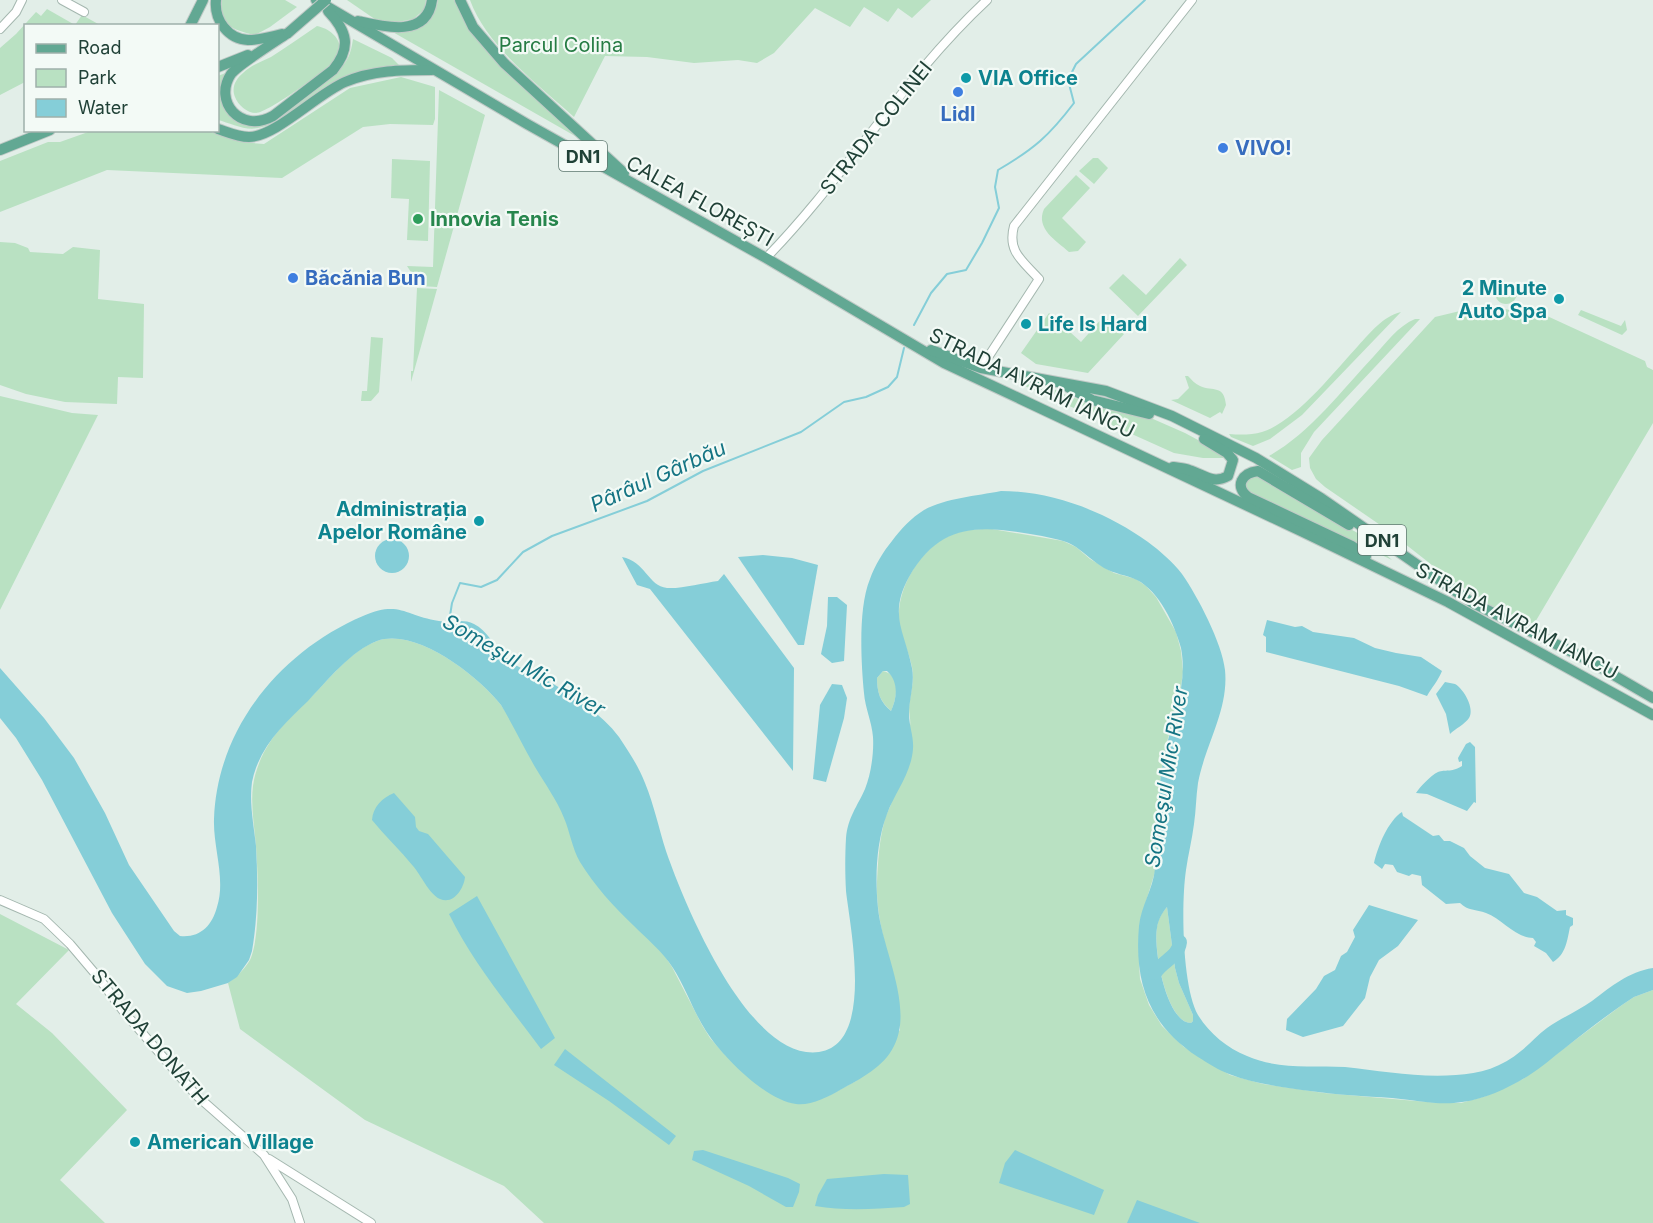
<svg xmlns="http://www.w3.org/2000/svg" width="1653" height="1223" viewBox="0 0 1653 1223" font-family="Inter,sans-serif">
<rect width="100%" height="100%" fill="#e2eee8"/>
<!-- green -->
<g fill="#b9e1c2">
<path d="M222,0H285L297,7L270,27L255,35C234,30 218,26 222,0Z"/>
<path d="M347,0H426L424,10L413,19L398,22H379Z"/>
<path d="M438,0H458L464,14L582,140L391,31C415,35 434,26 438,0Z"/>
<path d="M470,0H931L912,18L898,8L888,22L864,7L850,27L815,8L774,53L757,63L738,60L694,63L647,57L605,56L574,117C538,84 487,47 470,0Z"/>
<path d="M47,9L75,25L82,15L100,25L26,26L25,82L0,95V48L16,34L36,12L41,16Z"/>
<path d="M317,26C332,29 347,43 336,59C328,69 268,113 256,113C247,113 238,105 235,97C231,87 236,79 243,73C251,65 261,62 271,57C287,47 302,36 317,26Z"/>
<path d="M353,39L392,58L399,65C374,67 350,72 328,85C307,97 282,124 258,128C245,131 230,123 218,120V76L228,72L223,99L251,124L337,72C348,62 351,53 353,39Z"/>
<path d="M401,77L435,87V119L433,125L390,124L363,127L282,178L107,170L0,212V161L48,142H60L91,131L205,130L241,142L264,144L350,88Z"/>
<path d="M439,90L485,115L437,287L420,286L407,266L433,267Z"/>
<path d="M1093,158H1098L1108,168L1094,184L1079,171Z"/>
<path d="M392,159L430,161L428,241L407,240L409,199L391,198Z"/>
<path d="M1076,175L1090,188L1062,218L1086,242L1078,251L1069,252C1057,241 1035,229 1044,209Z"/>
<path d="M0,242L15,243L28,248L30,252L63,254L73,247L100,250L98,299L144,304L143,378L118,377L117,404L65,402L26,394L0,385Z"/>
<path d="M1180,258L1187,265L1138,316L1109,288L1123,274L1146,295Z"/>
<circle cx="1506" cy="293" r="11"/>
<path d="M417,288L437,289L411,382V371H413Z"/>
<path d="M1485,305L1515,311L1534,310L1645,361L1647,367L1653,370V423L1534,624L1491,606L1446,576L1386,529L1325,487L1316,479L1310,468L1309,458L1322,440L1435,317Z"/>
<path d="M1581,310L1621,326L1625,320L1627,330L1622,335L1578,315Z"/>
<path d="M1401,312L1302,415L1270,439L1253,446L1231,437L1229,434C1240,435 1252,435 1262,432C1295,422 1334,372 1358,346C1371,332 1382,317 1401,312Z"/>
<path d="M1049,313L1081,342L1104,316L1124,334L1088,373L1036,364L1021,353Z"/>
<path d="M1415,319H1420L1314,432L1301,453V467L1292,470L1269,456C1310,433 1342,390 1374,356C1386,343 1398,326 1415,319Z"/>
<path d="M371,337L383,338L379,392L371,401H361L362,391H367Z"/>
<path d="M1185,376H1188C1191,379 1195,384 1200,386C1213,392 1224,384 1226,405L1222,414L1220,412L1210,418L1171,400L1178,399L1189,388Z"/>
<path d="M1016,382L1056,390L1070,397L1144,415L1185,433L1224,454L1226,458H1203L1174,453Z"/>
<path d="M0,396L72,413L98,415L0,610Z"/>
<path d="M1259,475L1371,541L1392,560L1253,494L1246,489V480Z"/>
<path d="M992,529L1063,541L1076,547L1090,559L1114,573L1136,579L1146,586L1156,597L1176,632L1181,651L1183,672L1180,694L1164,753L1157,807L1155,872L1140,921L1139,964L1140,979L1149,1005L1162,1026L1184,1047L1230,1075L1263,1084L1324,1093L1439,1103H1461L1486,1096L1523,1079L1622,1005L1634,997L1653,990V1223H544L504,1186L365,1120L240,1029L228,983C236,977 245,969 250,960C261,936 258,874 256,846C254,821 248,794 257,769C268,736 290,718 314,694C332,676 352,650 377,641C416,627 478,676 501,705L672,967L702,1025L710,1038L726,1056L828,1096L856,1081L900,1030C900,977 875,933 877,882C878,862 879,842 884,823C885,815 890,809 892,801C896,785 900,769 904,752C906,744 909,735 910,726C911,720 909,714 909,708C910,694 915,681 912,667C909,651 900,636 899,619C897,585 924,543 956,533C968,529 980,529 992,529Z"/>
<path d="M883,671C901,675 897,698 891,711C880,701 877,693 877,678Z"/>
<path d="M1167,907L1175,968L1179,983L1193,1015V1021L1191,1023C1166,1023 1153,947 1157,927C1158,919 1162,913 1167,907Z"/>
<path d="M0,914L69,950L16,1004L52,1033L127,1110L60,1180L105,1223H0Z"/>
</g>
<!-- water -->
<g fill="#85ced8" fill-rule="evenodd">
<path d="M1001,491C1053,491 1106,512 1148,542C1160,551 1173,562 1182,574C1198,597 1222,643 1225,670C1229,710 1205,745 1198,783C1196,797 1196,810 1194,824C1192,840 1188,855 1186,870C1181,903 1182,987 1198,1015C1209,1033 1227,1048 1247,1056C1279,1070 1311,1065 1345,1067C1381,1071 1419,1078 1456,1075C1479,1074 1503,1067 1521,1051C1530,1044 1537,1035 1547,1028C1561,1018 1578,1011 1592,1001C1612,986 1628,972 1653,968V990L1634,997L1622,1005C1602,1019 1584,1033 1565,1048C1553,1057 1541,1068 1528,1076C1508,1088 1485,1099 1462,1102C1440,1106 1415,1100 1392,1098C1364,1096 1337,1095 1310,1091C1283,1087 1255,1084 1229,1074C1218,1070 1208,1063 1198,1057C1149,1025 1134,983 1139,926C1141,906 1153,889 1155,869C1159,830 1156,791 1165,752C1173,718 1188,684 1181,648C1175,625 1159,591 1137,580C1126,575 1115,574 1104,568C1094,562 1086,554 1076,547C1066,540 1054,539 1042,536C985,526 942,519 909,577C888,615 905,632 912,668C915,683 909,699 909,714C909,726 914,737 913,749C911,774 895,792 887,814C876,843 875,878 878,908C882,949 914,1007 894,1046C884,1067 860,1079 840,1090C828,1097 810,1106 796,1104C765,1100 722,1056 706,1031C693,1011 686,988 673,968C662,951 647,939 633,925C614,907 594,885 580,862C572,848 570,832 564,818C557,800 545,784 535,767C523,746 513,725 501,705C478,676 416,627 377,641C352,650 326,682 308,701C284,724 259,747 252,782C249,803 254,826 256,846C258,881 258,916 252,951L249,960L237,977L228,983L201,991L187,993L167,986L145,964L112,913L42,780L16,738L0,718V668L44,718L74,758L105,813L129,865L174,931L180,936C200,938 212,926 217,907C226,879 213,848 214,819C217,728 281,651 363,616C400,600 405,616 439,621C451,623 463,618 474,624C487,630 494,646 504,656C517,668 534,674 550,682C574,696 602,714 619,737C629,752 639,767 645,783C654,805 659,829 666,851C684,903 749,1062 819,1052C875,1044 850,928 846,891C845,874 845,855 846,838C848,817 857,807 865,789C871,774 874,753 873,737C872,722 865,708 864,693C861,661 858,608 870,579C875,565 883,552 892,541C901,529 911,518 924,510C946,498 976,496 1001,491ZM883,671H887C899,682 897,698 891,711C880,702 877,692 877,678ZM1167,907L1175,968L1179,983L1193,1015V1021L1191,1023C1166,1023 1153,948 1157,928C1158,920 1162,913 1167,907Z"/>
<circle cx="392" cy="556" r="17"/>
<path d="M763,555L792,558L818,565L804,645H798L738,557Z"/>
<path d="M622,557C645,561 648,586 667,588C681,589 703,583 718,581L724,574L794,668L793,771L650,589L637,585Z"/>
<path d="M828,597H837L847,605L844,661L832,663L821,654L827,626Z"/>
<path d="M1267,620L1295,627L1302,626L1313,632L1354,638L1375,648L1396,653L1421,657L1442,671C1438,681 1432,687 1427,696L1399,686L1266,652V637L1263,635Z"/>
<path d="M1445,682C1448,683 1452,683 1455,684C1464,689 1475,709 1469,718C1465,724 1455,729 1450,734L1446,714L1436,694Z"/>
<path d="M832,684L842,685L847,698L844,718L826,782L813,779L820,705Z"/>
<path d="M1470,742L1475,747L1476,803L1474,802L1467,811L1427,794L1416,793C1420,787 1431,775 1438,772C1446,769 1450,773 1462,766V761L1459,762L1458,758L1466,744Z"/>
<path d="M394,793L415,817L416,827L419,831L428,834L465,877C464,888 454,905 440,899C429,894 421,875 413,866C400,850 385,836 372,820C373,807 382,798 394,793Z"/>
<path d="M1402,812L1403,816L1433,836L1439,835L1444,841H1450L1464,848L1470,856L1485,868L1509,874L1524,893L1537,897L1557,911L1566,910V915L1573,918V925L1570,927C1567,941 1566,954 1553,962L1546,953L1534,946L1536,942L1533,938C1516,938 1502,919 1486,913C1476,909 1468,911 1460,903L1446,904L1422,885L1421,876L1412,874L1409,876L1397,872L1393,865L1385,864L1382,869L1374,863C1378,846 1388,821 1402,812Z"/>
<path d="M477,896L555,1038L541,1049C509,1006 473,963 449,914Z"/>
<path d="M1369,905L1418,920L1398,946L1379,960L1370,977L1365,998L1343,1026L1303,1037L1286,1030L1287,1019L1316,989L1324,976L1335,970L1341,956L1347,952L1355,937L1353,930Z"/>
<path d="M565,1049L676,1136L669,1145L609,1101L554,1065Z"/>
<path d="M703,1150L788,1178L800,1184L799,1192L793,1207H786L749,1186L692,1160L694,1151Z"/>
<path d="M1015,1150L1104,1190L1094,1215L999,1183L1005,1163Z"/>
<path d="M884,1174L908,1175L910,1204L904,1207C874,1209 845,1211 815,1206L818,1195L827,1179Z"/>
<path d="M1137,1200L1200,1223H1127Z"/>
</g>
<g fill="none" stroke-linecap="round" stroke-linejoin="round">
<!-- stream -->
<g stroke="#85ced8" stroke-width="2">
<path d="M914,325L931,293L947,274L966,270L982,243L999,208L995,187L998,170C1034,149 1049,136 1074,103L1068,80L1076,64L1145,0"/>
<path d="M449,622L452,603L460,583L481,587L497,580L523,552L552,536L647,501L703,471L801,432L844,402L866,397L888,387L897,377L904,348"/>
</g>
<!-- river -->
<path stroke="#85ced8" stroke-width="14" d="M1155,973C1163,960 1178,958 1180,942"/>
<!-- minor casing -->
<g stroke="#a4b7af" stroke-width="10">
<g id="minor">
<path d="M62,0L84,12"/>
<path d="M0,29L16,12L22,0"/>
<path d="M766,258C845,177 904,77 987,0"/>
<path d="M981,368L1039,279C1023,261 1007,252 1014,226L1192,0"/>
<path d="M0,900L44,919L70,944L98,977L124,1012L196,1095L264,1155L292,1199L300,1223"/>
<path d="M269,1159L371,1223"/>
</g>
</g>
<!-- major casing -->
<g stroke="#c1cac7" stroke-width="12">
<g id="major">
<path d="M216,0C214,20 228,39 248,40C259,40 271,37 282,34"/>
<path d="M316,0L527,124L766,258L944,363L1303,532L1448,602L1653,715"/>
<path d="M460,0L473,27L504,63L624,173"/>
<path d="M358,21C384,27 427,38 432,0"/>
<path d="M190,26L203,0"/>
<path d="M288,33C276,41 238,65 231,74C213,101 240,134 273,116L333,70C352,47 347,31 328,11"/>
<path d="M218,67L248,55"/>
<path d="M218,129C227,132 238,137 249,137C275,137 317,94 345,82C373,70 402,70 432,70"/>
<path d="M0,150L50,130"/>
<path d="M931,350L981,368L1106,391L1172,416L1256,458L1321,498L1471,602L1586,659L1653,698"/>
<path d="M1068,387L1092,400L1149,414"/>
<path d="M1173,467C1178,468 1184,468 1189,470C1204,474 1212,485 1228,476L1233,460L1227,453L1204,439"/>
<path d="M1349,525L1258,471C1242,473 1234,486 1248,497L1352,546L1366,556"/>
</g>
</g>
<!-- minor -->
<use href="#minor" stroke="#fff" stroke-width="8"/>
<!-- major -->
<use href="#major" stroke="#62a893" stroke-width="10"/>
<!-- major-bridge casing -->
<g stroke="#c1cac7" stroke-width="12" stroke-linecap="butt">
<path id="major-bridge" d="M288,33L326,0"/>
</g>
<!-- major-bridge -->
<use href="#major-bridge" stroke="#62a893" stroke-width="10"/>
</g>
<!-- markers -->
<g fill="#0f9aa8" stroke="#f3faf6" stroke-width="2">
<circle cx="966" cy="78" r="6"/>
<circle cx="1559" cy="299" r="6"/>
<circle cx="1026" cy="324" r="6"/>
<circle cx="479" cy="521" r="6"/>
<circle cx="135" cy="1142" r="6"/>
</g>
<g fill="#3f7fe0" stroke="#f3faf6" stroke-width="2">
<circle cx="958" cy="92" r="6"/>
<circle cx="1223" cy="148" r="6"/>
<circle cx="293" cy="278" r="6"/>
</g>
<circle fill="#2e9e5b" stroke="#f3faf6" stroke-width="2" cx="418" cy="219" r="6"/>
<g text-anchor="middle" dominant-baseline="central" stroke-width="4.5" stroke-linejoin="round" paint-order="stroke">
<!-- shield labels -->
<g fill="#f3faf6" stroke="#5f7870" stroke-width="1.5">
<rect x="559" y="141" width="48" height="30" rx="4.5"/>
<rect x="1358" y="525" width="48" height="30" rx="4.5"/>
</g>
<g font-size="18" font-weight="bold" fill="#204137">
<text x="583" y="156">DN1</text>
<text x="1382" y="540">DN1</text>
</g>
<!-- park labels -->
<g font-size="20" fill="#267c44" stroke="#f3faf6">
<text x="561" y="45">Parcul Colina</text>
</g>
<!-- culture labels -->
<g font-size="20" font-weight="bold" fill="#0d838f" stroke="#f3faf6" text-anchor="start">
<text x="978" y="78">VIA Office</text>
<text x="1547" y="288" text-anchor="end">2 Minute<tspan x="1547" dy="23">Auto Spa</tspan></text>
<text x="1038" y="324">Life Is Hard</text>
<text x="467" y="509" text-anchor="end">Administrația<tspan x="467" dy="23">Apelor Române</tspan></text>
<text x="147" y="1142">American Village</text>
</g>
<!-- shop labels -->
<g font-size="20" font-weight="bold" fill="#366cbe" stroke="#f3faf6" text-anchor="start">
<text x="958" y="114" text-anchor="middle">Lidl</text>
<text x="1235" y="148">VIVO!</text>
<text x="305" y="278">Băcănia Bun</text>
</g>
<!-- street labels -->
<g font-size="20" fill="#204137" stroke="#f3faf6">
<text transform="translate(876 128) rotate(-51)">STRADA COLINEI</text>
<text transform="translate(700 201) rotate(29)">CALEA FLOREȘTI</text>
<text transform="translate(1032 383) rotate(26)">STRADA AVRAM IANCU</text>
<text transform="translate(1517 621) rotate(28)">STRADA AVRAM IANCU</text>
<text transform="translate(150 1037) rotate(50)">STRADA DONATH</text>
</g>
<!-- leisure labels -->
<g font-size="20" font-weight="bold" fill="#27864d" stroke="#f3faf6" text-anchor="start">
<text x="430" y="219">Innovia Tenis</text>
</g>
<!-- water labels -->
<g font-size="21" font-style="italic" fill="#147483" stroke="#f3faf6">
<text transform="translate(658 476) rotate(-24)">Pârâul Gârbău</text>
<text transform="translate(524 665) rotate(30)">Someşul Mic River</text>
<text transform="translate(1166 777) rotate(-81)">Someşul Mic River</text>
</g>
</g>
<!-- legend -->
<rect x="24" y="24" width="195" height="108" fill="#f3faf6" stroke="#9fb0aa" stroke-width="1.5"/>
<rect x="36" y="44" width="30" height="9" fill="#62a893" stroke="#9fb0aa" stroke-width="1.5"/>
<text x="78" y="54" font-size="18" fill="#204137">Road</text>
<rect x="36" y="69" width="30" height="18" fill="#b9e1c2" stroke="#9fb0aa" stroke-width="1.5"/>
<text x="78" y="84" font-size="18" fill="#204137">Park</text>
<rect x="36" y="99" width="30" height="18" fill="#85ced8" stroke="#9fb0aa" stroke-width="1.5"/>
<text x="78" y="114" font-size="18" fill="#204137">Water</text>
</svg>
